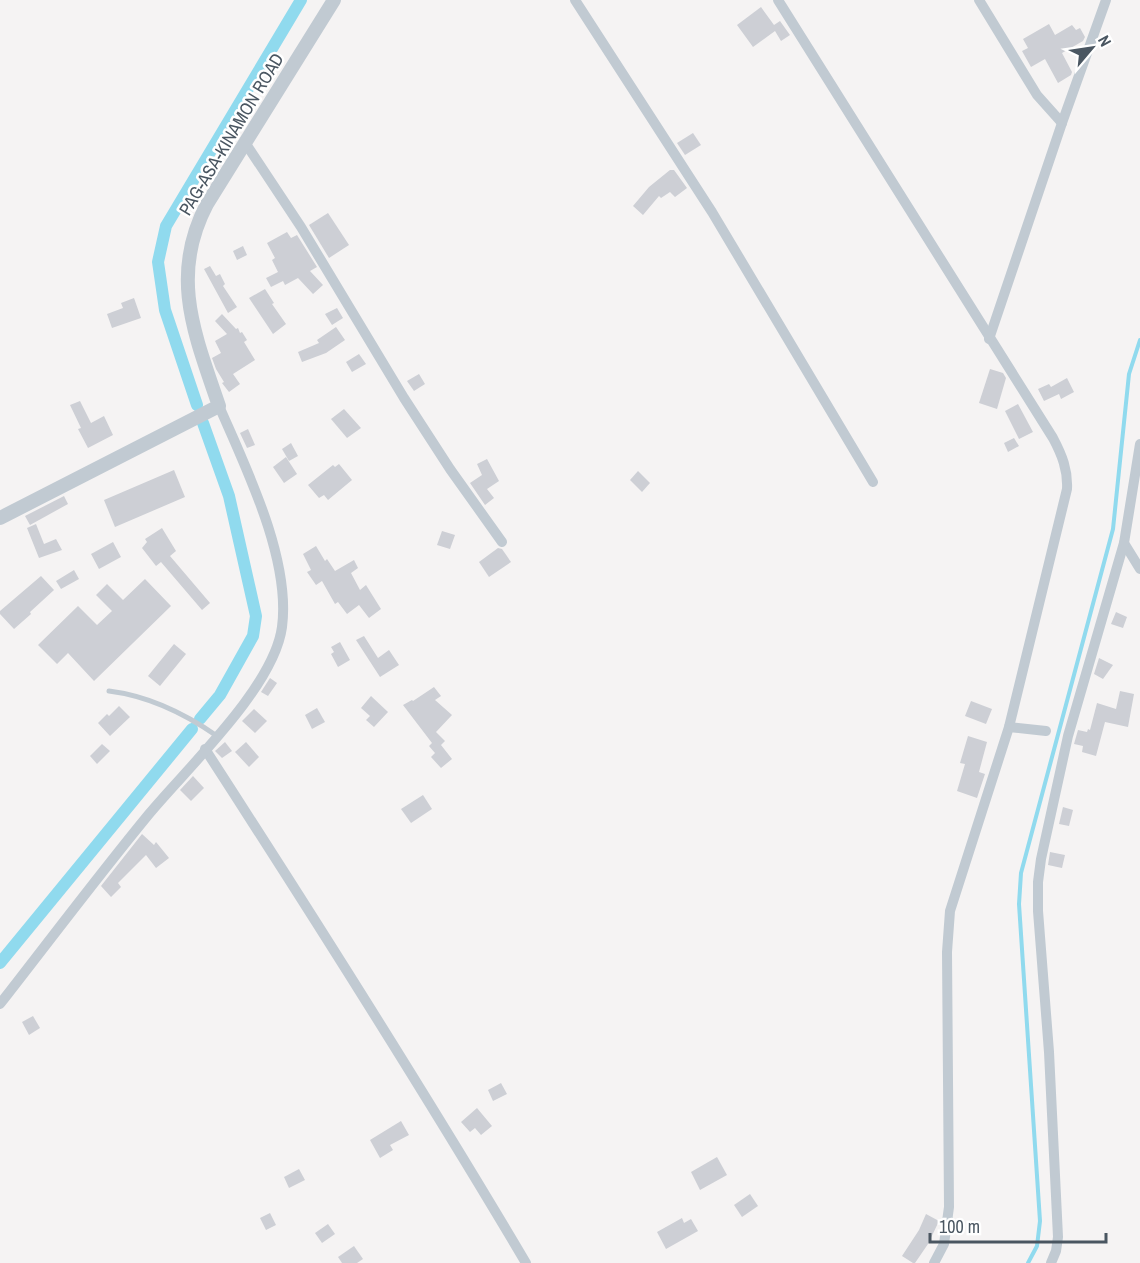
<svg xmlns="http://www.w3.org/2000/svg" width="1140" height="1263" viewBox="0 0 1140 1263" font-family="'Archivo Narrow',sans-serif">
<rect width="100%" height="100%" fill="#f5f3f3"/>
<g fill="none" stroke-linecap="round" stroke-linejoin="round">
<!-- stream -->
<path stroke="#90daee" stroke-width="4" d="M1028,1263L1037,1246L1040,1221L1019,904L1021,873L1113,529L1129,374L1140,340"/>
<!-- canal -->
<g stroke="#90daee" stroke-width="12">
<path d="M197,405L165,310L158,262L166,226L301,0"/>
<path d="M200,719L220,695L253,636L256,616L229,496L203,423"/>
<path d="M0,963L192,729"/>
</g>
</g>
<!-- building -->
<g fill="#cdcfd5">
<path d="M761,7L774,25L780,21L790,35L781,41L775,31L753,47L737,25Z"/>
<path d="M1049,24L1055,35L1072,25L1076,30L1080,28L1085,37L1083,41L1062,53L1072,72L1071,75L1058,83L1045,59L1031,67L1022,51L1028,48L1023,39Z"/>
<path d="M693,133L701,145L685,155L677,143Z"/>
<path d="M670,170H674L687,188L675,197L670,192L661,198L659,196L643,215L633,206L649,187Z"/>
<path d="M328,213L349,245L329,258L309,225Z"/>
<path d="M287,232L291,238L297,235L317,267L310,271L323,285L313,294L298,278L285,285L283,281L271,287L266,278L278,272L272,260L275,258L267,243Z"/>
<path d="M243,246L247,255L237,260L233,251Z"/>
<path d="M210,266L216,276L220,274L225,284L223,286L237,307L228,313L204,269Z"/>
<path d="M265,289L274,303L272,304L286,324L273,334L249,298Z"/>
<path d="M134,298L141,318L112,328L107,314L123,308L121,303Z"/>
<path d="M337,308L343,318L332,325L325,314Z"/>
<path d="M222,314L236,329L238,328L240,333L242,332L247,340L244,342L255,360L233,374L240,384L229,392L222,383L224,382L216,369L212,358L221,353L215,341L227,334L215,321Z"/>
<path d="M336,327L345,340L326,353L302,362L298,352L319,343L317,340Z"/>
<path d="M359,354L366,364L352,372L346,362Z"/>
<path d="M990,369L1003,373L1006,378L997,409L979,403Z"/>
<path d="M419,374L425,384L414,391L407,381Z"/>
<path d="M1067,378L1074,392L1061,399L1059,394L1044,401L1038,389L1049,384L1051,387Z"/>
<path d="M80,401L91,423L104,416L113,435L88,448L78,429L81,428L70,405Z"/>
<path d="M1018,404L1033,432L1019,439L1005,411Z"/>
<path d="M344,409L361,428L347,438L331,419Z"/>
<path d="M248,429L255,445L247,448L240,433Z"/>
<path d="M1014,438L1019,446L1008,452L1004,443Z"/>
<path d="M291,443L298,456L289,461L282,449Z"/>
<path d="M286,457L297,474L284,483L273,467Z"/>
<path d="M487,459L499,481L487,489L494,498L485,505L470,483L482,475L477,464Z"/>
<path d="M339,464L352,480L328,500L324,495L319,498L308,485L333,465L335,467Z"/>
<path d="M174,470L185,497L115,527L104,500Z"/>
<path d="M638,471L650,483L642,492L630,480Z"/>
<path d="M64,496L68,504L30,525L25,516Z"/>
<path d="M36,524L44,544L56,539L62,550L39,558L27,528Z"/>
<path d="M162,528L176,551L170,556L210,603L202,610L161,562L156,566L142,548L147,542L145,539Z"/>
<path d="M442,531L455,535L450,549L437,545Z"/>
<path d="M113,542L121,557L99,569L91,554Z"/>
<path d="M316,546L325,561L327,559L335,571L354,560L358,568L351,573L360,590L366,585L381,609L369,618L359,605L347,614L338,602L335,604L322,581L316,585L307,572L311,570L303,554Z"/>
<path d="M498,548L502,549L511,562L489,577L479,562Z"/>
<path d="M74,570L79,579L61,589L56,581Z"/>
<path d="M41,576L54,590L30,612L31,614L14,629L0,614V611Z"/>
<path d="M145,579L171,606L94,681L68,653L57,664L38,645L78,606L97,625L112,611L96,595L107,584L123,600Z"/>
<path d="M1116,612L1127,617L1123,628L1111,624Z"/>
<path d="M364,636L378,658L389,650L399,665L380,677L356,640Z"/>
<path d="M340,642L350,660L338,667L331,654L334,652L331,647Z"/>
<path d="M174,644L186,654L160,686L148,676Z"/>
<path d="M1099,658L1113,665L1103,679L1094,674Z"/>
<path d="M270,678L277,683L268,696L261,692Z"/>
<path d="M434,687L441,696L435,700L452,715L436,732L445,741L441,745L452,759L441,768L431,757L435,753L429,746L432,743L403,705L412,700L413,701Z"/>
<path d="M1120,691L1134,694L1128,727L1105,722L1096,756L1082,752L1083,746L1074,744L1078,730L1087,732L1088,729L1090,730L1097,703L1116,709Z"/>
<path d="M371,696L388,712L374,727L366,720L370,716L361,708Z"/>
<path d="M971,701L992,709L986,724L965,716Z"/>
<path d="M119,706L130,717L110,736L98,723L107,714L109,716Z"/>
<path d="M317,708L325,722L312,729L305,715Z"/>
<path d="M254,709L267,721L255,733L242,721Z"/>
<path d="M968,736L987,742L979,772L985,774L977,798L957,791L965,764L960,763Z"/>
<path d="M225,742L232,751L222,758L215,751Z"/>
<path d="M246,742L259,757L249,767L235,752Z"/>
<path d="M102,744L110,751L97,764L90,756Z"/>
<path d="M193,776L204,788L191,801L180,790Z"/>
<path d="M423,795L432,809L411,823L401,809Z"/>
<path d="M1063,807L1073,810L1069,826L1059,824Z"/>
<path d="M142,834L154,845L156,842L169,858L156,868L146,855L118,883L121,887L111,897L101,886Z"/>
<path d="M1050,852L1065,855L1062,868L1048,865Z"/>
<path d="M33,1016L40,1028L29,1035L22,1022Z"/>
<path d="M501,1083L507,1094L493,1101L488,1090Z"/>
<path d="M477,1108L492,1126L481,1135L475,1128L470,1132L461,1122Z"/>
<path d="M401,1121L409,1135L390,1145L393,1150L380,1158L370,1140Z"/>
<path d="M717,1157L727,1175L700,1190L691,1172Z"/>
<path d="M299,1169L305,1180L289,1188L284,1177Z"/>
<path d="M750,1194L758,1206L742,1217L734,1205Z"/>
<path d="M270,1213L276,1225L266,1230L260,1218Z"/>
<path d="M926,1214L939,1221L928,1244L915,1263H913L902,1256L919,1230Z"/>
<path d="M682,1218L684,1223L691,1219L698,1231L666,1249L657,1232Z"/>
<path d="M328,1224L335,1234L322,1243L315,1233Z"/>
<path d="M354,1246L363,1259L357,1263H342L338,1257Z"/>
</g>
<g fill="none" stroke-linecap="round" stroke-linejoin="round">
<!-- service -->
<path stroke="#c1cad2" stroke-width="5" d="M109,691C149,696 184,713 217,736"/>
<!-- minor -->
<g stroke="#c1cad2" stroke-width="10">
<path d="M575,0L712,212L873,482"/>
<path d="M778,0L1053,438C1062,455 1068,470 1067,489L1009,727L950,911L947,952L949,1207L944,1244L934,1263"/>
<path d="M979,0L1037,95L1062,123"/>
<path d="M246,144L301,227L404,398L450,469L502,542"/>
<path d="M989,339L1062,123L1106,0"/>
<path d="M1124,543L1140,569"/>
<path d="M1009,727L1046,731"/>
<path d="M205,749C315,919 423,1089 526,1263"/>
<path d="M0,1004C50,940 98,876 149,814C188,767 274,687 282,627C291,559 246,468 219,406"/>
<path d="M1051,1263L1056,1251L1058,1237L1049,1052L1038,911V882L1041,859L1068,736L1124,543L1140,444"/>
</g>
<!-- tertiary -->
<path stroke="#c1cad2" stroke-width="14" d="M0,518L219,406C195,335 169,276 207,204L334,0"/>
</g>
<g text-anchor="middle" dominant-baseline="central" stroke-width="5" stroke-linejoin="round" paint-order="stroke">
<!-- street labels -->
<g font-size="18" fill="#4a5661" stroke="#fff">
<text transform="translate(231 134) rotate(-59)">PAG-ASA-KINAMON ROAD</text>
</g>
</g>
<!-- north arrow -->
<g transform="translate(1092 48) rotate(61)" stroke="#ffffff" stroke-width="4.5" paint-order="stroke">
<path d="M0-4.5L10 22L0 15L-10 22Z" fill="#4a5661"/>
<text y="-9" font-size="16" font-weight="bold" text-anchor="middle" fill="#4a5661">N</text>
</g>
<!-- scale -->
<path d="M930 1233v9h176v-9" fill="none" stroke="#4a5661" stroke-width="3"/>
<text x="939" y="1233" font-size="18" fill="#4a5661" stroke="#ffffff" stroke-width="4.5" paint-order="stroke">100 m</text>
</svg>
